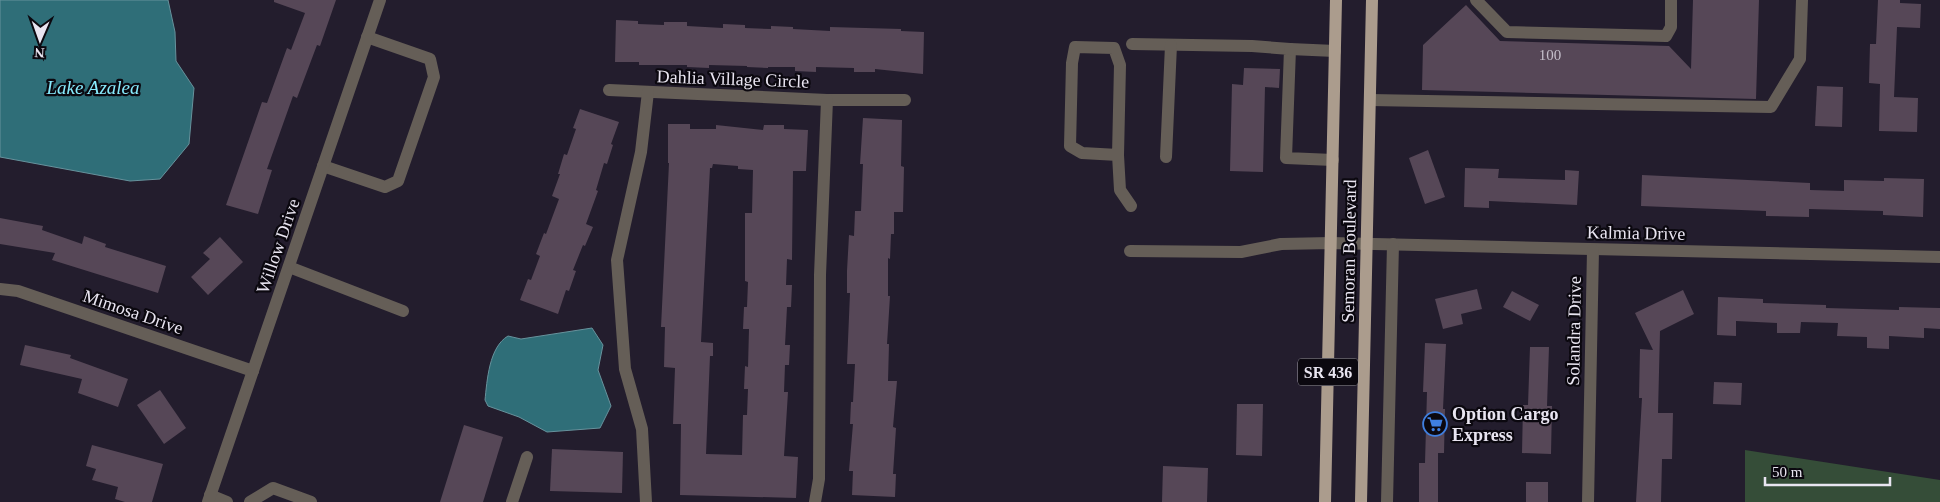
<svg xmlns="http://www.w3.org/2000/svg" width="1940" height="502" viewBox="0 0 1940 502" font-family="'Times New Roman',serif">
<rect width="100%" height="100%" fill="#231d2d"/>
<!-- green -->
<path fill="#354d38" d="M1745,450L1940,480V502H1745Z"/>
<!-- water -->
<g fill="#2f6e78" stroke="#67929c">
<path d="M0,0H168L175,32L176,61L194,88L189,144L160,179L130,181L0,157Z"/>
<path d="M592,328L603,345L598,370L611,406L600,428L547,432L519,417L488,406L485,400C487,381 489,347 508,336L521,339Z"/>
</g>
<!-- building -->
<g fill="#564757" fill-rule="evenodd">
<path d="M274,0H336L320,46L317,45L297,98L293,96L267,169L272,170L258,214L226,205L262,102L267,103L287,48L291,50L305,13L274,2Z"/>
<path d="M1693,0H1759L1756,99L1422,90L1423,45L1466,5L1500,41L1669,46L1691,69Z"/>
<path d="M1878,0H1900V3L1921,4L1920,28L1897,27L1894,97L1918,98L1917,132L1879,131L1880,84L1869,83L1870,44H1876Z"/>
<path d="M616,20L638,21V24L664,25V22H687V26L723,28V24L745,25V28L771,29V26L793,27V29L830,31V27L901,29V31L924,32L923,74L875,69V72H854V68L816,67V72L795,71V67H768V68L747,67V66L709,65V68L687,67V65H639V62H615Z"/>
<path d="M1244,68L1280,69L1279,88L1265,87L1263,172L1230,171L1232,84L1243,85Z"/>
<path d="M1817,86L1843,87L1842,127L1815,126Z"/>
<path d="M580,109L619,122L611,144L613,145L607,164L604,163L596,190L598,191L586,224L593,227L585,246L583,245L573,270L576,271L569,291L566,290L558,314L520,300L528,279L531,280L540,256L536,254L544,233L546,234L559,199L552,196L560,174H558L564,154L567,155L576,129L573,128Z"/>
<path d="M863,118L902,120L901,166L904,167L903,212H894V234H891L890,259L888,258V296H890L887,344H889L888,381H897L893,427L896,428L893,474H896L895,497L852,495L853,471H849L853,424H850L851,402H853L855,364H847L850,293H847V271L849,235L854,236L855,211H861L863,164H860Z"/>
<path d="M668,124H690V129H716V125L763,130L764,125H784V129L808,130L806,171H793L792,260L787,259L786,285H792L791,307H787L785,345H790L789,365H785L784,392H788L784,456L798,457L796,498L680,495L681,424H673L675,368L664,367L665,327H661L669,163H668ZM713,164L738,166V169L753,170L752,213H745V281L748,282L747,307H744L743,329H749L748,367L745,366L744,389H748L747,415H743L742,455L706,454L710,356H713V343L701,342L710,168H712Z"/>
<path d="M1428,150L1445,197L1425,204L1409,158Z"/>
<path d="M1465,168L1499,169L1498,178L1565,180V170L1579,171L1577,205L1489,201V208L1464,207Z"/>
<path d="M1642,175L1810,183V190L1844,191V180L1884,181V178L1924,179L1923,217L1883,215V211L1809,209V217L1766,216V211L1641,206Z"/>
<path d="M0,218L43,226L42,230L82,244L84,236L106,244L105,247L166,266L158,293L52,260L55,253L0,244Z"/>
<path d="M220,237L243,262L208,295L191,277L210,259L203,253Z"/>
<path d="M1477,289L1482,309L1461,314L1463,324L1443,329L1435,299Z"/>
<path d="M1683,290L1694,314L1660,331L1658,413H1673L1672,459H1662L1661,502H1636L1642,398H1639L1640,349L1653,350L1635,313Z"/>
<path d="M1512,291L1539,305L1530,321L1503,307Z"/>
<path d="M1718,297L1763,299V303L1826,305V308L1899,310V307L1940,308V329L1924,328V338L1889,336V349L1867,348V337L1837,336L1838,323L1801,322L1800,333H1777V323L1736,321V336L1717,335Z"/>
<path d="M1425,343L1446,344L1443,409H1445L1444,453H1438V502H1419V463H1425L1427,392H1423Z"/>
<path d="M25,345L71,355L70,358L128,379L118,407L78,393L82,379L20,365Z"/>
<path d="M1530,347H1549L1547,406H1552L1551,454L1522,453L1523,405H1528Z"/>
<path d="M1714,382L1742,383L1741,405L1713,404Z"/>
<path d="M160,390L186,428L164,444L137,405Z"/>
<path d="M1237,404H1263L1262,456L1236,455Z"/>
<path d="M464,425L503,437L483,502H440Z"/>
<path d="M92,445L163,464L152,502H125L115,499L118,487L92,480L96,469L86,466Z"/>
<path d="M552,449L623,452L622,493L550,491Z"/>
<path d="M1163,466L1208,468L1207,502H1162Z"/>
<rect x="1526" y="482" width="22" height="20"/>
</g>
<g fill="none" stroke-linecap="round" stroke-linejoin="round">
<!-- minor -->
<g stroke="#655e57" stroke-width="12">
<path d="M1476,0L1507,32L1666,36L1671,27V0"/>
<path d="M1132,44L1252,46L1290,49L1286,158L1333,160"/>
<path d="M1290,49L1335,51"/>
<path d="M609,90L827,100H905"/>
<path d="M1370,100L1771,107L1800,59L1802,0"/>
<path d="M1118,155L1082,153L1070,146L1072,63L1075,47L1114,48L1120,65L1118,155L1120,190L1131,206"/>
<path d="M1166,157L1171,45"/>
<path d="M323,166L385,187L398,181L434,77L430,59L367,37"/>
<path d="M1130,251L1241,252L1281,244L1331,243L1940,257"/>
<path d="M289,267L403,311"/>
<path d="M0,289L18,291L253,371"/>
<path d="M210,495L227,502"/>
<path d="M208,502L380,0"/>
<path d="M250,502L273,488L311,502"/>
<path d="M512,502L527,457"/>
<path d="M646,502L642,429L625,369L617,260L641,152L648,92"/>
<path d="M815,502L819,479L820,275L827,100"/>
<path d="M1387,502L1393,244"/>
<path d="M1588,502L1593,250"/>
</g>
<!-- major -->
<g stroke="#ab9c8d" stroke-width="12">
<path d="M1325,502L1336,0"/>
<path d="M1361,502L1372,0"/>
</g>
</g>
<!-- icons -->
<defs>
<g id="supermarket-ring" transform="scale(1.25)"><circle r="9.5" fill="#0b080f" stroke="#3f7fe0" stroke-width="1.5"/><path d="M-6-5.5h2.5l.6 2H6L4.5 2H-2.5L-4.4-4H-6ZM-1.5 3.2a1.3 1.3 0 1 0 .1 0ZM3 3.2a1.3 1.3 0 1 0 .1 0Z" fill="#3f7fe0"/></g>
</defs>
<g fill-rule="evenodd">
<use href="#supermarket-ring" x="1435" y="424"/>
</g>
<g text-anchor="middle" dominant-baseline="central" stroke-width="4.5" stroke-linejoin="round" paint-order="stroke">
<!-- number labels -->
<g font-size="15" fill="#c4beca">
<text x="1550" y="55">100</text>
</g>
<!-- shield labels -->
<rect fill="#0b080f" stroke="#a6a3ad" stroke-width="1" x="1298" y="358.5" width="60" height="27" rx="4"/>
<g font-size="16" font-weight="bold" fill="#e9e5f1">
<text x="1328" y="372">SR 436</text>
</g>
<!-- street labels -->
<g font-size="18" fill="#e9e5f1" stroke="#0b080f">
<text transform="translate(733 79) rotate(2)">Dahlia Village Circle</text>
<text transform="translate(1636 233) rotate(1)">Kalmia Drive</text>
<text transform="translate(278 246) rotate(-71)">Willow Drive</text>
<text transform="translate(1349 251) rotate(-89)">Semoran Boulevard</text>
<text transform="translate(133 312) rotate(19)">Mimosa Drive</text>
<text transform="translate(1574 331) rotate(-89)">Solandra Drive</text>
</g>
<!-- poi labels -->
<g font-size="18" font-weight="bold" fill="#e9e5f1" stroke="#0b080f" text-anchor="start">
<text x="1452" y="414">Option Cargo<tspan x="1452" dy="21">Express</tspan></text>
</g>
<!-- water labels -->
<g font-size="19" font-style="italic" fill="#88ebfd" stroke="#0b080f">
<text x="93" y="87">Lake Azalea</text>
</g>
</g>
<!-- north arrow -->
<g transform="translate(40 40) rotate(182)" stroke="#0b080f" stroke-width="4" paint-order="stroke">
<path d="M0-4L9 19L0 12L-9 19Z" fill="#e9e5f1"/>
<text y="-8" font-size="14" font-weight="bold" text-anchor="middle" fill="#e9e5f1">N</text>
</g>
<!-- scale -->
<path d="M1765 477v8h125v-8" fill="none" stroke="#e9e5f1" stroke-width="2.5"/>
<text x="1772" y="477" font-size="15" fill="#e9e5f1" stroke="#0b080f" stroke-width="4" paint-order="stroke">50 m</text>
</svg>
